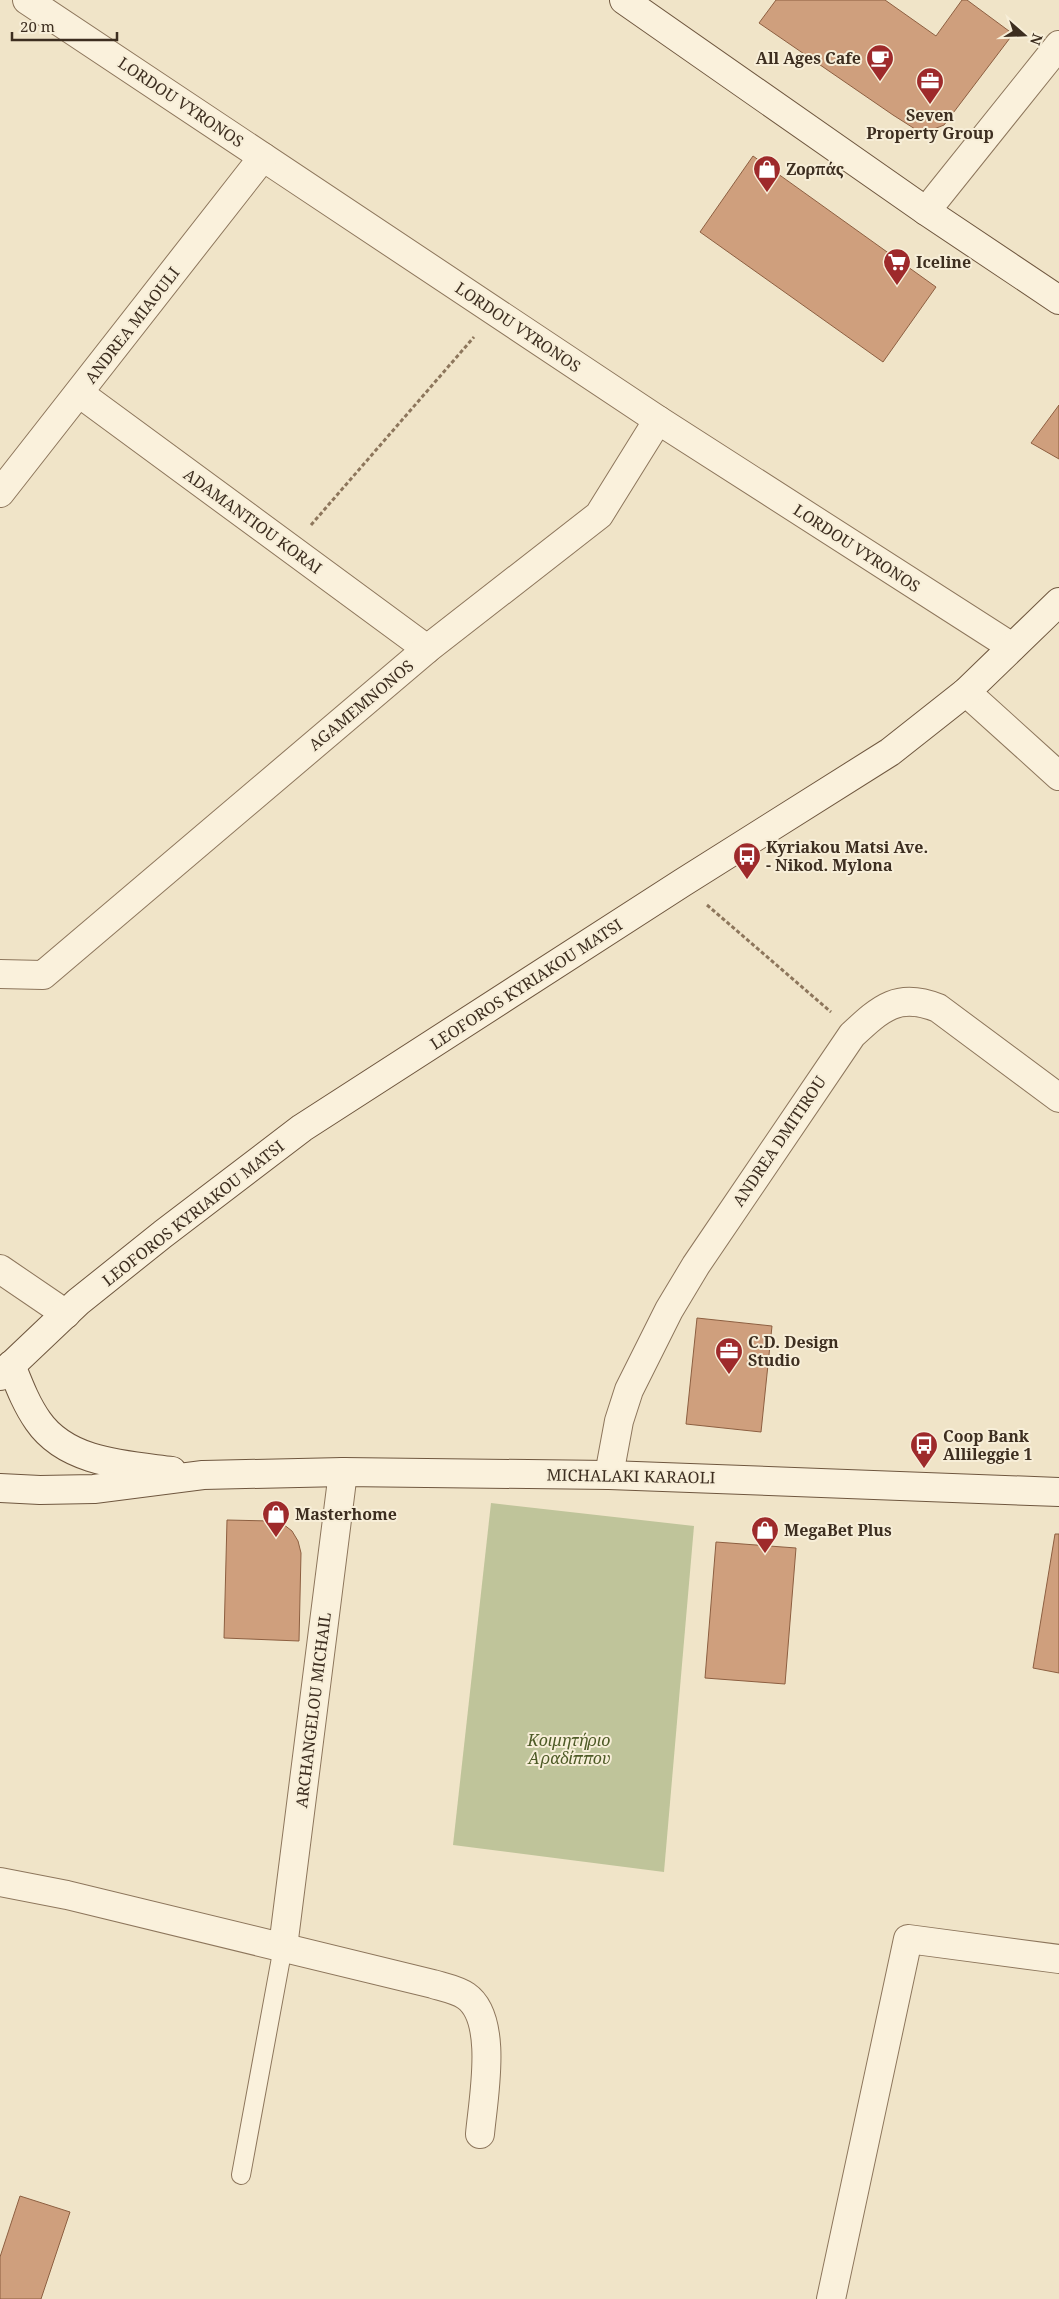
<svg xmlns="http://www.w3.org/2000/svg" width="1059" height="2299" viewBox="0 0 1059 2299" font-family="'Noto Serif',serif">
<rect width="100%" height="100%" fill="#f0e4c8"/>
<!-- cemetery -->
<path fill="#bfc49a" d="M491,1503L694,1526L664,1872L453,1845Z"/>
<!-- building -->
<g fill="#cf9f7d" stroke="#8d5f41">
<path d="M776,0H885L936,36L962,0H967L1013,34L944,125L929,131L915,129L893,115L759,23Z"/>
<path d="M753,156L936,287L883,362L700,232Z"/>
<path d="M1059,405V459L1031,443Z"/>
<path d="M697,1318L772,1326L761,1432L686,1424Z"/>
<path d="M227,1520L270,1521L283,1524L292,1531L298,1541L301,1553L299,1641L224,1638Z"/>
<path d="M1055,1534H1059V1673L1033,1668Z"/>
<path d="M716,1542L796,1548L785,1684L705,1678Z"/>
<path d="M20,2196L70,2212L41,2299H0V2257Z"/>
</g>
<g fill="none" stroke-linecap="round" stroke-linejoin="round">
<!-- lane casing -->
<g stroke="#8d765c" stroke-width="20">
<path id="lane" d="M241,2175L283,1947"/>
</g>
<!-- street casing -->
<g stroke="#8d765c" stroke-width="30">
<g id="street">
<path d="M27,0L658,420L1012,647"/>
<path d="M926,211L1059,45"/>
<path d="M79,393L427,649"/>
<path d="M0,493L263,157"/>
<path d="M966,692L1059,776"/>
<path d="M0,974L43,975L427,649L599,515L658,420"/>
<path d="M0,1269L66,1314"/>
<path d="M609,1475L619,1421L629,1390L669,1310L696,1265L852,1035C881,1008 898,992 938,1008L1059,1098"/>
<path d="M0,1882L67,1895L433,1984C443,1987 458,1990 466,1996C499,2019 483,2099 480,2134"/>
<path d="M283,1947L343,1472"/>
<path d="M831,2299L908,1939L1059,1959"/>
</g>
</g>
<!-- secondary casing -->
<g stroke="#6f573f" stroke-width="30">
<g id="secondary">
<path d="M624,0L926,211L1059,300"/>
<path d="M11,1365C19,1385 26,1404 38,1421C67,1463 126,1465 172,1471"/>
<path d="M0,1376L78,1302L163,1234L302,1128L682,883L890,752L966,692L1059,602"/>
<path d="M0,1488L40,1490L94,1489L203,1475L343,1472L609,1475L1059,1492"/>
</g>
</g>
<!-- path -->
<g stroke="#8d765c" stroke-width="3" stroke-dasharray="4 2.5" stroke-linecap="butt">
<path d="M311,525L474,337"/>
<path d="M707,905L831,1012"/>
</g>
<!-- lane -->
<use href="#lane" stroke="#faf1dc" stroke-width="18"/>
<!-- street -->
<use href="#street" stroke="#faf1dc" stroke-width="28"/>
<!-- secondary -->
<use href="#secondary" stroke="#faf1dc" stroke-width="28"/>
</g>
<!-- icons -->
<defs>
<g id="cafe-pin" transform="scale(1.4375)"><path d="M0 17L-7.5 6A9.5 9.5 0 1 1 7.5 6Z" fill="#9e2a2b" stroke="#f7eed8"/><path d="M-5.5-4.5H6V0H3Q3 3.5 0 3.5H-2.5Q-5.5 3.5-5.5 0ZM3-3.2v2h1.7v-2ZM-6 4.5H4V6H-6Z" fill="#fff"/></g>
<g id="office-pin" transform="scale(1.4375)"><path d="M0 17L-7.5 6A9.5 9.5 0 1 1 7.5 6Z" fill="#9e2a2b" stroke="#f7eed8"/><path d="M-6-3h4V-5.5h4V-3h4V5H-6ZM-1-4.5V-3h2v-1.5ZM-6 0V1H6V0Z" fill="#fff"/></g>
<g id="shop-pin" transform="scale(1.4375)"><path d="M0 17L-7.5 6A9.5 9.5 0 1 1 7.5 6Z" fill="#9e2a2b" stroke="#f7eed8"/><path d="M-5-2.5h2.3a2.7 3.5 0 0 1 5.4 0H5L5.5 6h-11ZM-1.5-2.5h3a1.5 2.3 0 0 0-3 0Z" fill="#fff"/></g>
<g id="supermarket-pin" transform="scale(1.4375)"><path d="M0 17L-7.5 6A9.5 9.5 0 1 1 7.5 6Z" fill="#9e2a2b" stroke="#f7eed8"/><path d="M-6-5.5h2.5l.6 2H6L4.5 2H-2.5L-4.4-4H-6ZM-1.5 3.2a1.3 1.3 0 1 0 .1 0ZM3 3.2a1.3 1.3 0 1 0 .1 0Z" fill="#fff"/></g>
<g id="bus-pin" transform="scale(1.4375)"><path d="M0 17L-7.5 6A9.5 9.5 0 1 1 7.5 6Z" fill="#9e2a2b" stroke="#f7eed8"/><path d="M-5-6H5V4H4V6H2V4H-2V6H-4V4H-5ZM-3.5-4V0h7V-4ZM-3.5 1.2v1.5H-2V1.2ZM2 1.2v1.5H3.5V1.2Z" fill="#fff"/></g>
</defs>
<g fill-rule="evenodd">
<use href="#cafe-pin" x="880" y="58"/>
<use href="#office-pin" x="930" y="81"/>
<use href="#shop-pin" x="767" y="169"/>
<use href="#supermarket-pin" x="897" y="262"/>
<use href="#bus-pin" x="747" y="856"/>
<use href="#office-pin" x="729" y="1351"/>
<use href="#bus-pin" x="924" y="1445"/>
<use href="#shop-pin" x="276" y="1514"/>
<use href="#shop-pin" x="765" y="1530"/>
</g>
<g text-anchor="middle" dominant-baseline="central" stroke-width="4" stroke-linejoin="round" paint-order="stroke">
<!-- poi labels -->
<g font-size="16" font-weight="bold" fill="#3d2e20" stroke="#f7eed8" text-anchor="start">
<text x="861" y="58" text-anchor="end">All Ages Cafe</text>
<text x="930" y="115" text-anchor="middle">Seven<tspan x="930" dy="18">Property Group</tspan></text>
<text x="786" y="169">Ζορπάς</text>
<text x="916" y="262">Iceline</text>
<text x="766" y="847">Kyriakou Matsi Ave.<tspan x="766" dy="18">- Nikod. Mylona</tspan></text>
<text x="748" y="1342">C.D. Design<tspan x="748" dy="18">Studio</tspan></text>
<text x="943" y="1436">Coop Bank<tspan x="943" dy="18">Allileggie 1</tspan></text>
<text x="295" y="1514">Masterhome</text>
<text x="784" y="1530">MegaBet Plus</text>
</g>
<!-- street labels -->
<g font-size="16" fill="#3d2e20" stroke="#f7eed8">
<text transform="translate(181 102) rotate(34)">LORDOU VYRONOS</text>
<text transform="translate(132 325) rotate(-52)">ANDREA MIAOULI</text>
<text transform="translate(518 327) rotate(34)">LORDOU VYRONOS</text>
<text transform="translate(253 521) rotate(36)">ADAMANTIOU KORAI</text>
<text transform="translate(857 548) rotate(33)">LORDOU VYRONOS</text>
<text transform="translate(361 705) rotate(-40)">AGAMEMNONOS</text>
<text transform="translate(526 984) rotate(-33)">LEOFOROS KYRIAKOU MATSI</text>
<text transform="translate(779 1141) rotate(-56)">ANDREA DMITIROU</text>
<text transform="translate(193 1213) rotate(-38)">LEOFOROS KYRIAKOU MATSI</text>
<text transform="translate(631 1476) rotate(1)">MICHALAKI KARAOLI</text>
<text transform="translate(313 1710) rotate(-83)">ARCHANGELOU MICHAIL</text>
</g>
<!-- park labels -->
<g font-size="16" font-style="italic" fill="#4d5a26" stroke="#f7eed8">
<text x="569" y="1740">Κοιμητήριο<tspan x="569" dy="18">Αραδίππου</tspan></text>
</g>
</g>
<!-- north arrow -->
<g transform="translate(1024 35) rotate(110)" stroke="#f7eed8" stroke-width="4" paint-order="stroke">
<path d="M0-4L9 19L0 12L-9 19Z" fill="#3d2e20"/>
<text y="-8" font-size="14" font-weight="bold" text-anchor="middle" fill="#3d2e20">N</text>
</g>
<!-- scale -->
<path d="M12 32v8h105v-8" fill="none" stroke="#3d2e20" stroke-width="2.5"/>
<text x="20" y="32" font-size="15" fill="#3d2e20" stroke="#f7eed8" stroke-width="4" paint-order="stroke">20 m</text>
</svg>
